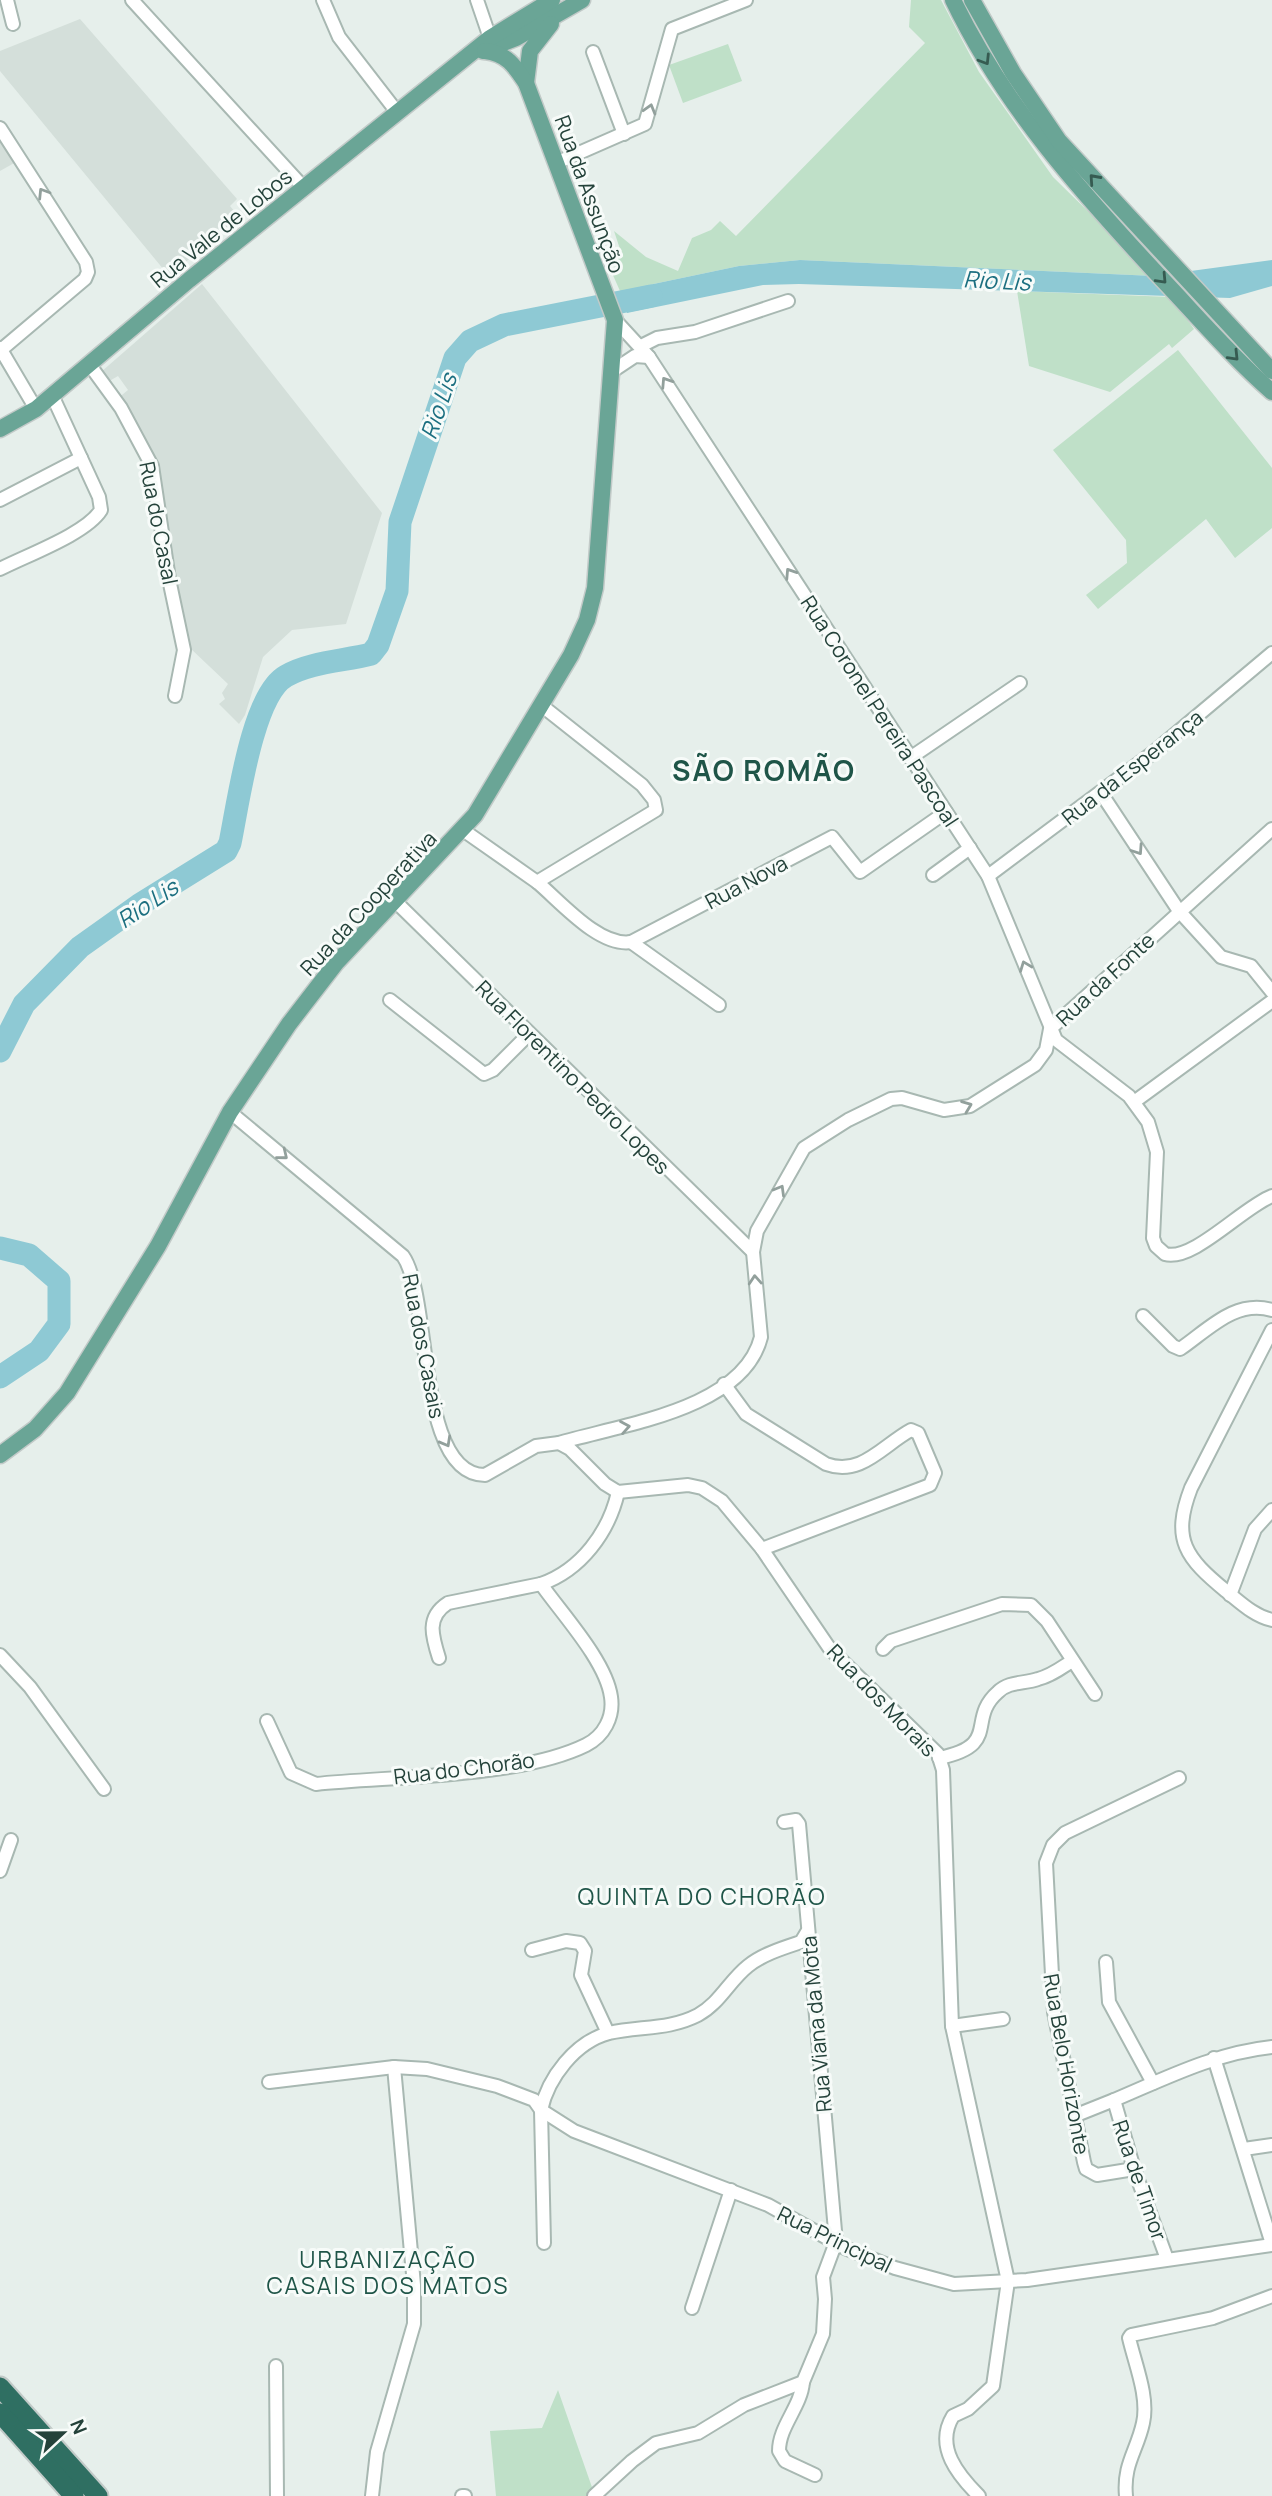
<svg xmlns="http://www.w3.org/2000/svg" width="1272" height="2496" viewBox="0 0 1272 2496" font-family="Manrope,sans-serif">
<rect width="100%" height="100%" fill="#e6efeb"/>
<!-- built -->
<g fill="#d4dfda">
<path d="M80,19L237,199L230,206L239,217L169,276L0,71V51Z"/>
<path d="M0,135L16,162L0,171Z"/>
<path d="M202,284L382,513L346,624L292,630L263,657L245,715L239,724L219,704L225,699L222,693L228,684L190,648L176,595L157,461L117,399L128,390L118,376L106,383L101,372Z"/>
</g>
<!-- green -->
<g fill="#bfe0c8">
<path d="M911,0H941L979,72L1053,177L1154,276L800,260L739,266L620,291L612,273L621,252L614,231L646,257L678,271L692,238L711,230L720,221L736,236L925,43L909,27Z"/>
<path d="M728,44L742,81L683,103L669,65Z"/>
<path d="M1017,291L1171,297L1194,329L1172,348L1169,344L1110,392L1029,366Z"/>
<path d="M1178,350L1272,468V528L1235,558L1206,519L1098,609L1086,595L1127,563L1126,540L1053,450Z"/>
<path d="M558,2390L594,2493L591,2496H496L490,2431L542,2428Z"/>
</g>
<!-- water -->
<path fill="#8ec9d4" d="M800,260L1154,276L1272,260V286L1230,298L799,284L763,285L627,313L620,291L739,266Z"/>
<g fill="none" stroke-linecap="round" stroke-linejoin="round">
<!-- river -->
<g stroke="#8ec9d4" stroke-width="23">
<path d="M0,1051L24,1004L80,947L139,905L226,851L230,843C238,805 252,695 286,676C310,662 344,661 371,654L378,645L397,591L400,522L455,358L470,341L504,325L651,296"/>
<path d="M0,1248L29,1255L59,1281V1324L39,1351L0,1377"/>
</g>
<!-- minor casing -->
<g stroke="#a8b8b2" stroke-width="16">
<g id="minor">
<path d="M7,0L13,24"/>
<path d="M132,0L304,188"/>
<path d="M323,0L339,37L397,112"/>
<path d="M477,0L490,38"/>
<path d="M593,52L624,134"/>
<path d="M0,128L86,262L88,272L85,279L1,350"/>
<path d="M556,163L645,124L672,29L746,0"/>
<path d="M615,320L649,357L988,876L1056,1040L1129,1096L1148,1122L1157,1152L1153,1238L1156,1246L1165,1254C1193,1262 1243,1207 1272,1196"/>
<path d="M641,346L657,338L695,332L788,301"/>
<path d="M0,348L36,409"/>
<path d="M89,364L121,408L152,466L169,579L184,650L175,696"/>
<path d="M611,372L635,356L649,357"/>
<path d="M0,500L81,458"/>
<path d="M0,569C27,555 86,534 101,510L99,497L52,395"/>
<path d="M910,758L1020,683"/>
<path d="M1101,793L1179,911L1221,957L1251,966L1272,992"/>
<path d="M463,830L537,882L656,810L654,800L642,785L541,705"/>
<path d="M933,875L970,848"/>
<path d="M988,876L1154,752L1272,653"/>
<path d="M537,882C561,902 599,947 631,942L832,837L860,872L946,812"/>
<path d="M395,901L753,1252"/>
<path d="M631,942L719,1005"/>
<path d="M390,1000L484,1074L493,1070L529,1034"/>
<path d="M1134,1102L1272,1001"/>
<path d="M230,1112L403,1256C432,1297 416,1475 485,1475L536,1446L559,1443C618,1425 743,1410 761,1337L753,1252L757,1231L804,1148L848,1120L891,1099L902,1098L944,1110L970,1106L1035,1065L1046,1050L1050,1029L1272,829"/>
<path d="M1143,1316L1173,1346L1180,1349C1208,1330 1235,1299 1272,1310"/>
<path d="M1272,1330L1191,1488C1171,1540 1186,1558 1226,1591C1240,1602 1254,1616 1272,1620"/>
<path d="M724,1384L746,1414L826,1464C861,1477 883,1445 911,1430L918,1433L935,1473L930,1485L762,1549"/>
<path d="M559,1443L570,1449L605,1484L618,1492L688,1485L702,1488L722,1501L762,1549L830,1649L938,1754L943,1770L952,2026L1008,2281"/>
<path d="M1230,1595L1255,1529L1272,1510"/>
<path d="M883,1649L891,1641L1002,1604L1031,1605L1047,1621L1095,1694"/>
<path d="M0,1655L30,1687L104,1789"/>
<path d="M439,1658C432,1636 426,1617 448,1603L541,1584"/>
<path d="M267,1721L291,1773L316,1784C392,1776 519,1778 586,1745C604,1736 614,1717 611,1697C606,1661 562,1614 541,1584C581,1570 609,1532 618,1492"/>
<path d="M939,1758C1002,1745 966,1720 998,1692C1009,1681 1024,1684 1038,1679C1051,1676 1061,1668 1072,1661"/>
<path d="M0,1871L11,1840"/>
<path d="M532,1950L566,1941L580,1943L585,1951L581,1975L608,2033"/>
<path d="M1106,1962L1109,2002L1153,2083"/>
<path d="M952,2026L1003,2019"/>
<path d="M1214,2058L1272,2244"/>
<path d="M269,2082L394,2067L427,2069L497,2086L534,2100L541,2110L574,2131L768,2205L845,2248L895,2268L954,2284L1027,2280L1272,2245"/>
<path d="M1074,2116L1114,2100"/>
<path d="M1244,2149L1272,2145"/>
<path d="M1134,2169L1097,2175L1086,2169L1084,2162L1054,2012L1046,1863L1053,1845L1065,1833L1179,1778"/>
<path d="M544,2243L541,2110C548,2078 575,2042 609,2033C640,2026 669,2030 698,2015C720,2003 729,1981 748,1966C763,1954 783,1948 801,1942L807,1932"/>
<path d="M1167,2259L1134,2169L1114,2100C1166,2078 1215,2053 1272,2047"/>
<path d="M692,2308L731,2190"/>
<path d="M276,2366L277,2496"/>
<path d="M803,2382C801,2407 779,2426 779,2451L785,2461L815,2475"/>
<path d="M372,2496L377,2452L414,2324V2285L394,2067"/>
<path d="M462,2496H465"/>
<path d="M594,2496L632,2461L656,2443L698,2433L744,2405L803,2382L823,2334L825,2299L823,2277L836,2242L799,1824L796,1820L784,1822"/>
<path d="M979,2496C959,2476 934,2447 953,2416L968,2409L993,2386L1008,2281"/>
<path d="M1126,2496C1123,2464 1137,2451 1143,2423C1149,2397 1135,2364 1129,2338L1131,2335L1213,2318L1272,2296"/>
</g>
</g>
<!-- major casing -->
<g stroke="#c2cac8" stroke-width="19">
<g id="major">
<path d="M953,0C1004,106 1081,192 1160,277C1197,316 1232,357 1272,392"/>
<path d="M972,0L1013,73L1059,141L1272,371"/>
<path d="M483,51L516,38L582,0"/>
<path d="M526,83L530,51L551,24"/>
<path d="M0,429L36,409L189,280L490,38L552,0"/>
<path d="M0,1455L35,1429L67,1393L158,1246L230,1112L289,1024L336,963L475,815L571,655L587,620L595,588L615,320L526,83C515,66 506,53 485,51"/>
</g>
</g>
<!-- highway casing -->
<g stroke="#c2cac8" stroke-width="23">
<g id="highway">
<path d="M0,2387L98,2496"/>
<path d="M0,2413L74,2496"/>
</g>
</g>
<!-- minor -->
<use href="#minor" stroke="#fff" stroke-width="12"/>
<!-- major -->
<use href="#major" stroke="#6aa596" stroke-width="16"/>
<!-- highway -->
<use href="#highway" stroke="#2f6f62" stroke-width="19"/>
</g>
<!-- one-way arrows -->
<defs><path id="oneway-chevron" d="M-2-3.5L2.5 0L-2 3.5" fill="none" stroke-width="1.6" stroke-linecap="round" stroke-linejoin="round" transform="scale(1.75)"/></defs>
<g stroke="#365b51">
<use href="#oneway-chevron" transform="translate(985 60) rotate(58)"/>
<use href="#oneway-chevron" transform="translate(1094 179) rotate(-132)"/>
<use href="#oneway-chevron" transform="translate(1162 279) rotate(47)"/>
<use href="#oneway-chevron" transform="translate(1234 356) rotate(46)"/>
</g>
<g stroke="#92a09c">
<use href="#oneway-chevron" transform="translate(650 109) rotate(-74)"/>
<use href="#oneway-chevron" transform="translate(43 193) rotate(-122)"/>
<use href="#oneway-chevron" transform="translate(666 382) rotate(-123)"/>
<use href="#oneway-chevron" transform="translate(790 573) rotate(-123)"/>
<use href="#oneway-chevron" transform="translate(1138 850) rotate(56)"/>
<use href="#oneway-chevron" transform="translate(1025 966) rotate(-111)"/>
<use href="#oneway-chevron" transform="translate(967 1106) rotate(-21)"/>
<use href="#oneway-chevron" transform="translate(283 1155) rotate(39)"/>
<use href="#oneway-chevron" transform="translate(780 1190) rotate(-60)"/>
<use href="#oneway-chevron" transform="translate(755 1280) rotate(-94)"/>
<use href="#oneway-chevron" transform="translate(625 1427) rotate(-10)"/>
<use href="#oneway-chevron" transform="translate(446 1442) rotate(61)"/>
</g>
<g text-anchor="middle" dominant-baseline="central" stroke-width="6" stroke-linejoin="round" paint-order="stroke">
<!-- street labels -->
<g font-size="21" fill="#24423a" stroke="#f7fbf9">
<text transform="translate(590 194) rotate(70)">Rua da Assunção</text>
<text transform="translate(221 228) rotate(-39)">Rua Vale de Lobos</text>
<text transform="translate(159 523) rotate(79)">Rua do Casal</text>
<text transform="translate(880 711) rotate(57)">Rua Coronel Pereira Pascoal</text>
<text transform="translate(1132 767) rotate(-38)">Rua da Esperança</text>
<text transform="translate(746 882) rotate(-28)">Rua Nova</text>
<text transform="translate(368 903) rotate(-47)">Rua da Cooperativa</text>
<text transform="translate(1105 979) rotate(-43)">Rua da Fonte</text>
<text transform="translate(573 1077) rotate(45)">Rua Florentino Pedro Lopes</text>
<text transform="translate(424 1346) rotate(79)">Rua dos Casais</text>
<text transform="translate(882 1700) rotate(46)">Rua dos Morais</text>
<text transform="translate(464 1768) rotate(-7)">Rua do Chorão</text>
<text transform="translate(816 2024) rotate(-95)">Rua Viana da Mota</text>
<text transform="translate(1067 2064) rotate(80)">Rua Belo Horizonte</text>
<text transform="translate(1140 2180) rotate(71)">Rua de Timor</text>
<text transform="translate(835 2239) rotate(26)">Rua Principal</text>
</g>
<!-- water labels -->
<g font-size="23" font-style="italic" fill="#1c6f80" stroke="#f7fbf9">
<text transform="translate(997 280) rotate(3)">Rio Lis</text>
<text transform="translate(438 406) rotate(-71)">Rio Lis</text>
<text transform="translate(147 903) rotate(-34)">Rio Lis</text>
</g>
<!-- neighbourhood labels -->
<g font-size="23" letter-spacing="2" fill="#1f5548" stroke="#f7fbf9">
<text x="702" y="1896">QUINTA DO CHORÃO</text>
<text x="388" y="2259">URBANIZAÇÃO<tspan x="388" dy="26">CASAIS DOS MATOS</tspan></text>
</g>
<!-- district labels -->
<g font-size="28" font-weight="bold" letter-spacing="2" fill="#1f5548" stroke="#f7fbf9">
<text x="764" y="770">SÃO ROMÃO</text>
</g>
</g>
<!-- north arrow -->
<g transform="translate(63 2433) rotate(68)" stroke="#f7fbf9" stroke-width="5" paint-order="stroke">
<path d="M0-5L12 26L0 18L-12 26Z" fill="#24423a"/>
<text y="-10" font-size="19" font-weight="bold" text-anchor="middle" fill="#24423a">N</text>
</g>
</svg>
